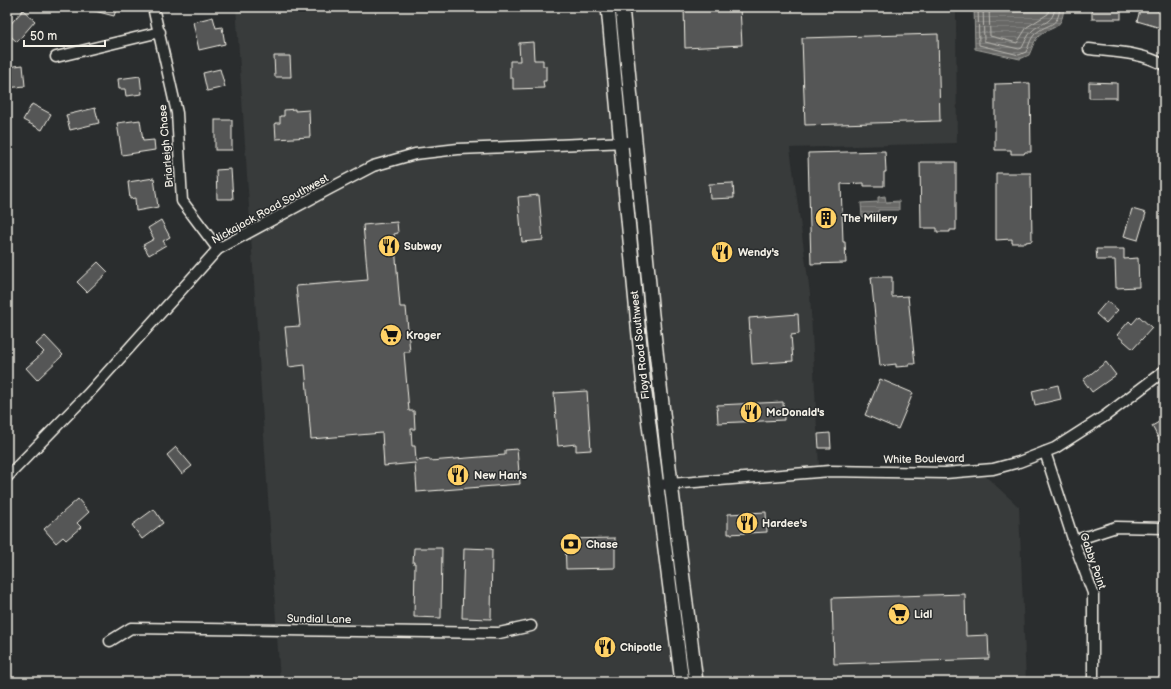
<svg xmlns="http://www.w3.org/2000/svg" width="1171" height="689" viewBox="0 0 1171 689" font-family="'Balsamiq Sans',sans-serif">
<defs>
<pattern id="water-rules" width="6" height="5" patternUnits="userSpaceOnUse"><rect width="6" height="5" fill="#676866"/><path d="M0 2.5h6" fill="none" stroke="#7d7e7c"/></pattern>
</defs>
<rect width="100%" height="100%" fill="#2a2d2e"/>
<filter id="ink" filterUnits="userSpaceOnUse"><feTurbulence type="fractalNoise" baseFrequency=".025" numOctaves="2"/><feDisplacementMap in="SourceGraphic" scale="8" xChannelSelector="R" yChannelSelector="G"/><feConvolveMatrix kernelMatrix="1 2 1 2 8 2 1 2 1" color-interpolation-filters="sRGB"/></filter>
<g filter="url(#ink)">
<!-- built -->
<path fill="#373a3a" d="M236,7H925L956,12L957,143L790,148L810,293L819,467L979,470L1019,507L1026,682H280Z"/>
<!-- water -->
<g fill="url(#water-rules)" stroke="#9f9f9a">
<path d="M974,7H1064C1062,33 1051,24 1037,38C1033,43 1032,49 1029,55L1020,59L975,49Z"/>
<path d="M885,196L886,202L899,201V210H878V216L862,217L861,203L878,202V197Z"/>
</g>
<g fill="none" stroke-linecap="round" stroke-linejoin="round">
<!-- shore -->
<g stroke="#bcbab4" stroke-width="1">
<path d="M978,7L979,45L1019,55L1026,52C1029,46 1030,39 1035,34C1048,22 1058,29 1060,7"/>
<path d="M983,7L984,41L1019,49L1022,48C1025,42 1027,36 1032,31C1042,21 1053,25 1055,7"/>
<path d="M989,7L990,36L1017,43L1027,27L1048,14L1049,7"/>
</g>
</g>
<!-- building -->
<g fill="#555756" stroke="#f4f1e8">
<path d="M91,7H117L114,16L91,10Z"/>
<path d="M684,7H740L742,45L685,48Z"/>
<rect x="1092" y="7" width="29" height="12"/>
<path d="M1141,7H1147L1164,12V29L1137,21Z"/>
<path d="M23,10L35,21L17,42L7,33V28Z"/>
<path d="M213,17L216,28L222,27L225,44L199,50L193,22Z"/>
<path d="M938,34L940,121L805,125L802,38Z"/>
<path d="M533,42L534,60H543V66H546V81H543L544,88L513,89V78H510V61H520L519,43Z"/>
<path d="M274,56H290L291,77H275Z"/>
<path d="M23,65L25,86L7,88V67Z"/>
<path d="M220,69L225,87L207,91L203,73Z"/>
<path d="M140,76L142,94L126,96L125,89H119L118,79Z"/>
<path d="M1089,82L1117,83V98H1089Z"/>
<path d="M1030,83L1031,152H1025L1024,154H1011V150H995V84Z"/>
<path d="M32,104L51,114L42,130L23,120Z"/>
<path d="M95,108L99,123L70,130L66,115Z"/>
<path d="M295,109V111L309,110L310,137L276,139L275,123H280V116H284V110Z"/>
<path d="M140,120L143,141L154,140L155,150L122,155L117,123Z"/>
<rect x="215" y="120" width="17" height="30"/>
<path d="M885,151L886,172H884V186H864V183L841,184L843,242H845L846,263L811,264L808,153Z"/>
<path d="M920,162H956V230H950V232H937V228H921Z"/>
<path d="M231,169L233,199H217L216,170Z"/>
<path d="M996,173H1031L1032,241L1026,242V243H1012V239L996,240Z"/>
<path d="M154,178L158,207L136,211L135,198L130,199L128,182Z"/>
<path d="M733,183L734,198L710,199L709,184Z"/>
<path d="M539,195L543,240L522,242L518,197Z"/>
<path d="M1132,209L1146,213L1138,240L1124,236Z"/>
<path d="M161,220L170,237L163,241L166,245L149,255L143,245L154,239L148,228Z"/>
<path d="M397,222L398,233L394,234L400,307H406L410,352H404L409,411H414L415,429H411L412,446H415L416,461L430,459V461L505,455V450L517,449L520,484L417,492L415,463L384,466L382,433L311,439L305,365L289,367L285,327L300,326L296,286L368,280L363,225Z"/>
<path d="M1096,249H1124V259L1138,258L1139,287L1116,288L1115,260H1097Z"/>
<path d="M98,262L108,272L87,292L77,282Z"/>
<path d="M871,277H892V297L908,296L915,364H909V366L896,367V364L880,366Z"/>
<path d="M1107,301L1118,310L1106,323L1096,314Z"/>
<path d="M798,314L799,334L791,335L793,361L752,364L749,318Z"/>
<path d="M1139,316L1152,328L1133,349L1117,335L1129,321L1132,324Z"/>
<path d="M45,336L63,355L37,380L26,368L44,352L36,344Z"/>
<path d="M1106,362L1116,375L1092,392L1083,380Z"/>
<path d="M880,379L913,393L898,429L865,415Z"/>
<path d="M1058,385L1061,399L1035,405L1032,391Z"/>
<path d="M587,391L591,450L576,451V444L558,446L554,393Z"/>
<path d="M783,402L784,420L718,423L717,405Z"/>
<path d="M1164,419V449L1152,426Z"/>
<path d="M830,433L831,448H819L818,434Z"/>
<path d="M176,447L192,466L182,474L167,455Z"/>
<path d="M78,499L89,512L77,523L81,527L66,540L63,537L56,543L44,529Z"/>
<path d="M154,509L163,523L142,539L132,525Z"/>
<path d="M766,512L767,532L728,534V514Z"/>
<path d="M615,538V568L566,569L565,539Z"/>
<path d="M414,548H442L441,618L414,617L415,563H413Z"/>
<path d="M464,548L492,549L491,619L462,618Z"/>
<path d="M965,594L966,636L988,635L989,659L834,664L832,598Z"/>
</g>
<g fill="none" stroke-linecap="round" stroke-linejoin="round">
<!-- minor casing -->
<g stroke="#f4f1e8" stroke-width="13">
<g id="minor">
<path d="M153,7L177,113L182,201L218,249"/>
<path d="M1089,49C1114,52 1141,52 1164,65"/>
<path d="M56,57L160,32"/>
<path d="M1045,452L1075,545L1093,593V682"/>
<path d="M7,477L88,394L218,249L329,189L373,166L415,154L458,149L627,142"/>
<path d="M658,485L830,471L945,473L993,469L1019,462L1055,448L1105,416L1164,371"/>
<path d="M1073,541L1116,527L1164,528"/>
<path d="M110,641L131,628L499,633L531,626"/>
</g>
</g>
<!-- major casing -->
<g stroke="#f4f1e8" stroke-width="16">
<g id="major">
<path d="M608,7L643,378L682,682"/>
<path d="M622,7L652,315L671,484L696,682"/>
</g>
</g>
<!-- minor -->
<use href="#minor" stroke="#2a2d2e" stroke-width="10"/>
<!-- major -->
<use href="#major" stroke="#2a2d2e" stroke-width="13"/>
</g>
</g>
<!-- icons -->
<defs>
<g id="building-disc" transform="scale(1.15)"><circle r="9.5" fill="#ffd166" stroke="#2a2d2e"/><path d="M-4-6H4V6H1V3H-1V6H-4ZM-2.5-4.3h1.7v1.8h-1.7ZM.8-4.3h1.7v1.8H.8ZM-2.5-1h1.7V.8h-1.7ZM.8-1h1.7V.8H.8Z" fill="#111"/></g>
<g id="restaurant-disc" transform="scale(1.15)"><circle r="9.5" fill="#ffd166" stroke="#2a2d2e"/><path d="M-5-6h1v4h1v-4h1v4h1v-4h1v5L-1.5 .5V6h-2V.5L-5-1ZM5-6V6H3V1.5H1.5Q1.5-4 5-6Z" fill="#111"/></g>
<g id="supermarket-disc" transform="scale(1.15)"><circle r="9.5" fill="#ffd166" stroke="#2a2d2e"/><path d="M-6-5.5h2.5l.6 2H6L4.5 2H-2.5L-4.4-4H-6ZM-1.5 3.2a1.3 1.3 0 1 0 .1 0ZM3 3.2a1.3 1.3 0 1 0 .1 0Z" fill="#111"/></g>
<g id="bank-disc" transform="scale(1.15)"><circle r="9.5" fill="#ffd166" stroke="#2a2d2e"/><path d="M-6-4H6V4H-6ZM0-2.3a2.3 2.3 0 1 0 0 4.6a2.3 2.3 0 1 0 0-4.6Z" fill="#111"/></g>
</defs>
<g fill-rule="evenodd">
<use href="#building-disc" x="826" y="218"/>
<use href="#restaurant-disc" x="389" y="246"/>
<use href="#restaurant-disc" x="722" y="252"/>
<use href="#supermarket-disc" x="391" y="335"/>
<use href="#restaurant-disc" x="751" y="412"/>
<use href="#restaurant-disc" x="458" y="475"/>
<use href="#restaurant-disc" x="747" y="523"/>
<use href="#bank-disc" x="571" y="544"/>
<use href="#supermarket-disc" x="899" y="614"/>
<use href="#restaurant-disc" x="605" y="647"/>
</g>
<g text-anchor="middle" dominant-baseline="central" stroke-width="3" stroke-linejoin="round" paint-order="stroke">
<!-- street labels -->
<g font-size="11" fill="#f4f1e8" stroke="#2a2d2e">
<text transform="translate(166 146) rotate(-95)">Briarleigh Chase</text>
<text transform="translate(270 209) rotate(-29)">Nickajack Road Southwest</text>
<text transform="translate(640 345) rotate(-96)">Floyd Road Southwest</text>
<text transform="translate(924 459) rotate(-1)">White Boulevard</text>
<text transform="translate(1093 561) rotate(71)">Gabby Point</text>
<text transform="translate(319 619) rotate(1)">Sundial Lane</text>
</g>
<!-- poi labels -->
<g font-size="11" font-weight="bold" fill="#f4f1e8" stroke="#2a2d2e" text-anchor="start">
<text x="842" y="218">The Millery</text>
<text x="404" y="246">Subway</text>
<text x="738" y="252">Wendy's</text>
<text x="406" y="335">Kroger</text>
<text x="766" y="412">McDonald's</text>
<text x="474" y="475">New Han's</text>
<text x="762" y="523">Hardee's</text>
<text x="586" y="544">Chase</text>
<text x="914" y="614">Lidl</text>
<text x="620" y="647">Chipotle</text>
</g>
</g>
<!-- margin -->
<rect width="1171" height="689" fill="none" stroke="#2a2d2e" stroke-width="24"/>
<rect x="12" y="12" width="1147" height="665" fill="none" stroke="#f4f1e8" stroke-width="1.5" filter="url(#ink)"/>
<!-- scale -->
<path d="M24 40v6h81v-6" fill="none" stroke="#f4f1e8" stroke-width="2"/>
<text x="30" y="40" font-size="12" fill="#f4f1e8" stroke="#2a2d2e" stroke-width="3" paint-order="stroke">50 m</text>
</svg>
